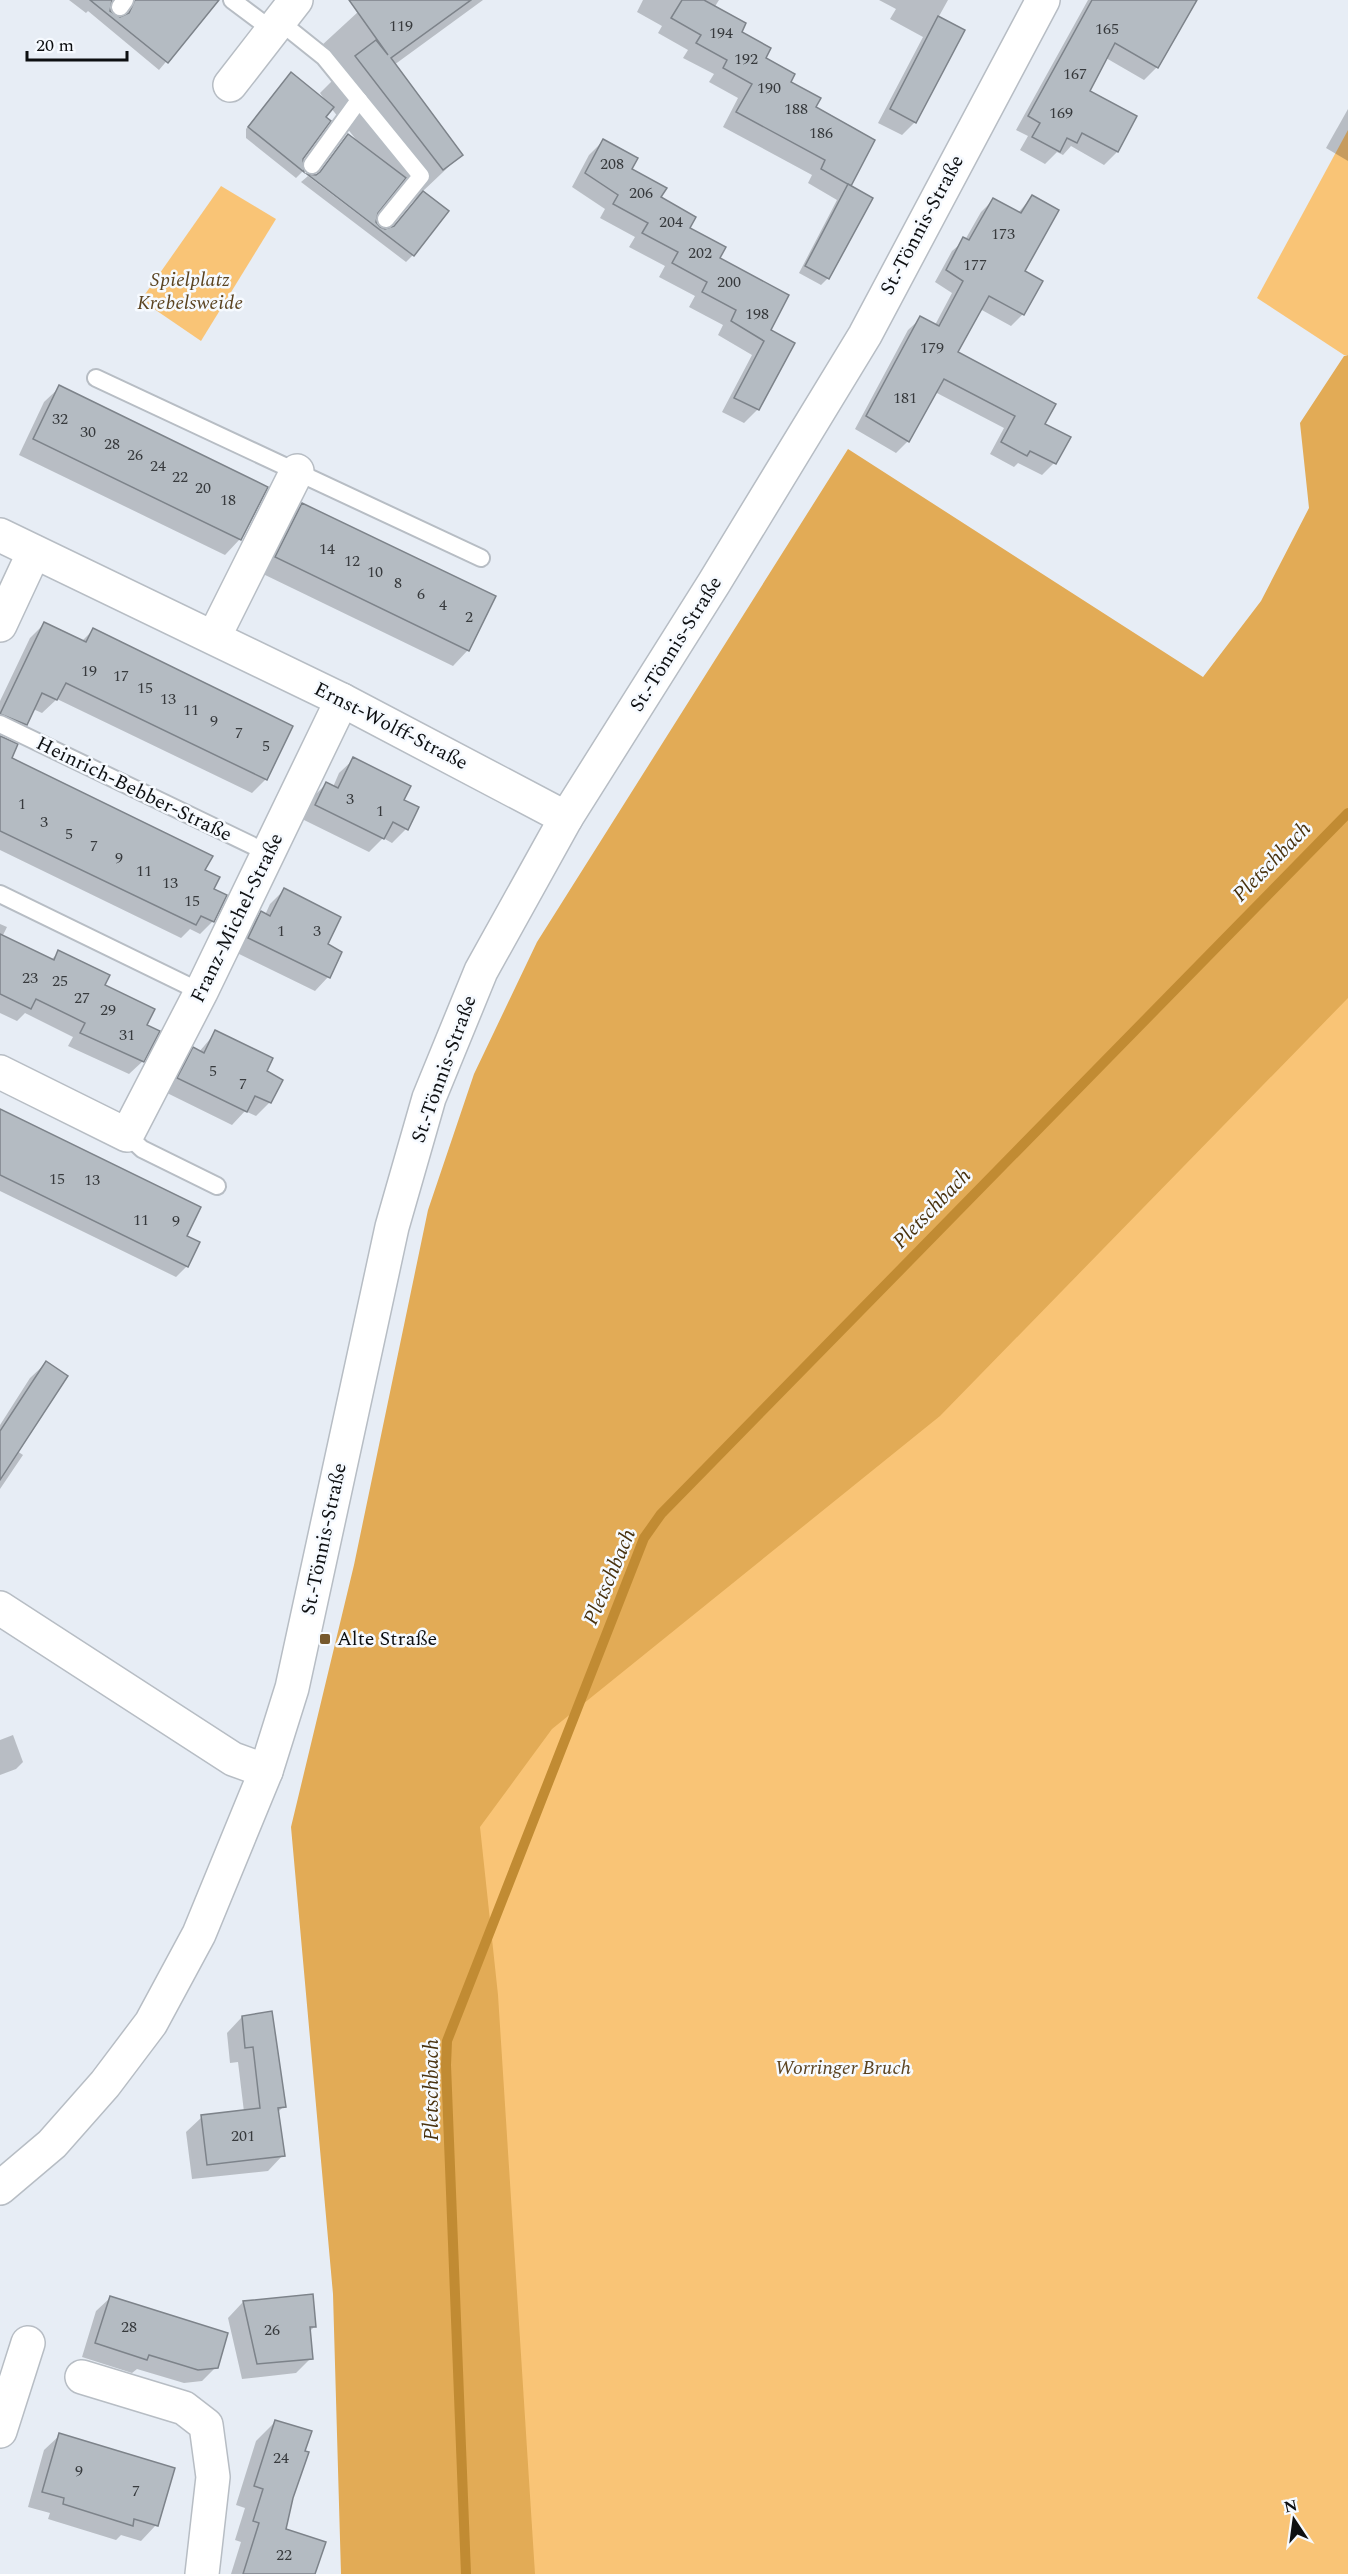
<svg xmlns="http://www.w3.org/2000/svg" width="1348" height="2574" viewBox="0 0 1348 2574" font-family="Spectral,serif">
<rect width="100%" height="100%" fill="#e7edf5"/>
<!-- green -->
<g fill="#f9c476">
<path d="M1348,130V355H1344L1257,298Z"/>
<path d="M221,186L276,219L201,341L141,300Z"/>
<path d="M1348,858V2574H374L499,1692Z"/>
</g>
<!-- forest -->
<path fill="#e2ab56" d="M1348,355V998L940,1416L552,1729L480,1827L498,1995L535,2574H341L333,2294L291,1827L354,1565L428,1210L474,1074L537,942L848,449L1203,677L1261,601L1309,508L1300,423L1344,356Z"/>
<!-- shadow -->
<g fill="#0003" fill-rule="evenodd">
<path d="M69,0H110L109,11L114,17L124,18L127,14L128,3L124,0H197L210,10L159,70L88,11L86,13Z"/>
<path d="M371,0H483L394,65L461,155L422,192L413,255L406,262L301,182L308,176L371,224V221L316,176L348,136L358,142L331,108L302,159L303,171L296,178L246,138V129L284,81L325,100L320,93L340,73L321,46ZM395,190L406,204L417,198L392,228L385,231L374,223L376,212Z"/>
<path d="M643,0H719L714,8L814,108L873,141L849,186L828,278L821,285L799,273L837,200L808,183L812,175L723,127L738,98L709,82L714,74L683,58L688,50L658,33L662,26L637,12Z"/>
<path d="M879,0H948L938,18L915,122L902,135L878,123L923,37L890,19L896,9Z"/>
<path d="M1088,0H1196L1157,67L1144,80L1106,58L1088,92L1135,117L1117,152L1104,165L1071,146L1063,155L1057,152L1045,164L1020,150L1028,136L1016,130Z"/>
<path d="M1348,109V161L1326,148Z"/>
<path d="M603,141L718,258L769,331L758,409L744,423L722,412L752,355L718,335L723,325L689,307L695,296L659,277L665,266L629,247L635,237L600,218L605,209L572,187L589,155Z"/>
<path d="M1032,197L1023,271V314L1011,326L980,309L956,353L1043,424L1069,437L1054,463L1042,475L1018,463L1014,467L990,454L1004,428L935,392L908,441L896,453L855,429L908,330L921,318L935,325L952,293L935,282L952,251L965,240L981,212L993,200L1018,213Z"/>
<path d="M60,387L240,539L225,555L19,455L44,402Z"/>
<path d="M302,504L468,650L453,666L261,573L287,520Z"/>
<path d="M44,624L82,641L93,630L266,779L252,793L57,699L42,713L33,709L26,725L12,739L0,733V701L30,638Z"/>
<path d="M0,736L10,758L203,871L212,889L213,921L200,934L190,929L181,938L0,850Z"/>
<path d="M354,759L402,800L406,829L392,843L383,838L369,852L302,819L312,798L326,784L333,787L339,773Z"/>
<path d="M284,890L326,945L328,977L315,991L235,952L247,927L261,913L265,915L270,904Z"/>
<path d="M0,924L7,927L2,937L51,960L59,952L103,986L145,1026L143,1061L129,1074L68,1046L73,1037L25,1013L17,1021L0,1013Z"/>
<path d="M216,1032L265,1072L270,1102L256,1116L245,1111L232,1125L165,1092L180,1063L194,1049L199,1052Z"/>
<path d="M0,1111L199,1207L185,1236L187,1266L176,1277L0,1191Z"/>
<path d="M46,1363L17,1451L23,1455L0,1489V1425L30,1378Z"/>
<path d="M13,1735L23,1762L16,1769L0,1775V1740Z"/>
<path d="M242,2017L284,2106L277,2113L283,2155L268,2171L192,2179L186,2132L202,2117L244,2112L238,2062L230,2063L227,2033Z"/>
<path d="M110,2298L216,2367L202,2381L184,2383L137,2369L132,2373L82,2357L96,2311Z"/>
<path d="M243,2302L314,2327L309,2332L311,2358L296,2373L242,2379L228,2318Z"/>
<path d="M275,2422L291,2498L284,2530L314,2574H231L241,2542L235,2540L245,2508L236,2505L256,2441Z"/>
<path d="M60,2435L156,2525L141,2541L121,2535L116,2540L48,2519L50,2513L28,2507L44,2450Z"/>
</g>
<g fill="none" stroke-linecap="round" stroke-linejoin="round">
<!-- stream -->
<path stroke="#c18b33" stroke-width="10" d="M466,2574L446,2065L447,2041L644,1538L661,1514L1348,813"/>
</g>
<!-- building -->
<g fill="#b4bbc2" stroke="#7d838a" stroke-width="1.5">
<path d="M90,0H112L110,11L120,17L129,13L135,0H219L168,63Z"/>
<path d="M349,0H471L391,58L463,155L443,170L355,56L376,40L388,55Z"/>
<path d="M682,0H704L746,23L742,32L771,48L766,58L795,74L791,82L821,98L816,107L875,140L851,186L821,169L825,160L736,112L752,84L723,68L727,60L696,43L701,35L671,18Z"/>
<path d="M1092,0H1197L1158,68L1115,43L1090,91L1137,116L1118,152L1082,133L1077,143L1067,138L1060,152L1032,137L1040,123L1028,116Z"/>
<path d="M938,16L965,30L916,123L890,109Z"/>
<path d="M291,72L334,107L326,117L331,121L303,159L304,172L248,127Z"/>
<path d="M348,134L406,178L378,213L376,222L380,227L385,229L394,226L423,191L449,211L414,256L307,174L316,175L320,172Z"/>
<path d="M603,139L638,158L632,169L667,188L661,197L696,217L690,228L726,247L720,258L789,295L771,330L795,343L759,410L734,398L764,341L731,321L736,310L702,292L707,282L672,263L678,252L642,233L648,223L613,204L618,195L585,173Z"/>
<path d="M848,184L873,198L829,279L805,266Z"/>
<path d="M1032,195L1059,210L1025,271L1043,281L1024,315L989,296L958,352L1056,404L1045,424L1071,437L1056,464L1030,451L1027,456L1001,442L1015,416L944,379L909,442L866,416L920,316L939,326L963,281L946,270L963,237L969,240L993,198L1021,213Z"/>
<path d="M59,385L268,487L241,540L33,439Z"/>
<path d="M302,503L496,596L469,651L275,557Z"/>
<path d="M44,622L86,642L93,628L293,726L267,780L66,683L57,700L42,693L27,725L0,714Z"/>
<path d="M0,736L18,744L12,758L213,856L205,870L220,877L214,889L227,895L214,922L201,916L196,925L0,831Z"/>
<path d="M353,757L411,786L404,800L419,807L408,830L393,822L384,839L315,805L326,782L338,788Z"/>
<path d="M284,888L341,917L328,944L342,952L330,978L248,938L261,911L270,916Z"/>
<path d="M0,934L54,960L58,950L110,975L105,985L155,1009L147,1025L160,1031L144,1062L80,1033L85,1023L36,999L31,1009L0,994Z"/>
<path d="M215,1030L273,1058L267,1071L283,1080L271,1103L255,1096L247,1112L177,1078L193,1047L204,1053Z"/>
<path d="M0,1109L201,1207L187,1236L200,1242L188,1267L0,1175Z"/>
<path d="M46,1361L68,1376L0,1480V1431Z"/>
<path d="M272,2011L286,2107L278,2108L285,2156L207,2165L201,2115L260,2108L253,2047L245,2048L242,2016Z"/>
<path d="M313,2294L316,2327H310L313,2359L257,2364L243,2301Z"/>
<path d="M110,2296L228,2333L218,2368L198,2370L149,2355L147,2360L95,2343Z"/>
<path d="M275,2420L312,2431L305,2451L309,2452L293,2498L286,2529L326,2542L315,2574H243L259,2523L253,2521L263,2489L254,2486Z"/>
<path d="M59,2433L175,2468L158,2526L134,2519L133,2526L63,2504L64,2498L42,2492Z"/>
</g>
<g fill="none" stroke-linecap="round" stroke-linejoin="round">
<!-- service casing -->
<g stroke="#b7bdc4" stroke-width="20">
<g id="service">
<path d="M232,0L272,30"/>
<path d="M120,7L125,0"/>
<path d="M279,21L324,57L421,176L386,219"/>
<path d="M312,165L359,100"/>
<path d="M96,378L481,558"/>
<path d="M0,724L268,853"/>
<path d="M0,894L201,992"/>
<path d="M127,1135L142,1149L217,1186"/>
</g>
</g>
<!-- minor casing -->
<g stroke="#b7bdc4" stroke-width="36">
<g id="minor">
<path d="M230,85L296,0"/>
<path d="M0,535L342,700L566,818"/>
<path d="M0,625L34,552"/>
<path d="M214,637L297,471"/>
<path d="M0,1072L127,1135L201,992L342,700"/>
<path d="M0,1608L233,1759L266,1771"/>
<path d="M82,2377L184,2408L206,2425L213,2477L202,2574"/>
<path d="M0,2431L28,2343"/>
</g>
</g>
<!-- secondary casing -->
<g stroke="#b7bdc4" stroke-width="36">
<path id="secondary" d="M0,2188L52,2144L105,2084L151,2023L199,1934L266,1771L292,1688L392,1227L429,1098L481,971L566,818L714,583L865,335L1043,0"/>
</g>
<!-- service -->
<use href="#service" stroke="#fff" stroke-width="16"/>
<!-- minor -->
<use href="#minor" stroke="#fff" stroke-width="33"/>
<!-- secondary -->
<use href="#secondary" stroke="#fff" stroke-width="33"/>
</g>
<!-- markers -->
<rect fill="#77592d" stroke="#f6faff" stroke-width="2" x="319" y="1633" width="12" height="12" rx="3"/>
<g text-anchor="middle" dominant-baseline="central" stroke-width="5" stroke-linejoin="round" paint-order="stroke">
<!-- number labels -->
<g font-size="16" fill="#373a3d">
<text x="401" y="26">119</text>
<text x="1107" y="29">165</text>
<text x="721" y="33">194</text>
<text x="746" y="59">192</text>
<text x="1075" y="74">167</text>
<text x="769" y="88">190</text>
<text x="796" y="109">188</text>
<text x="1061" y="113">169</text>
<text x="821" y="133">186</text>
<text x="612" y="164">208</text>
<text x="641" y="193">206</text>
<text x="671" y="222">204</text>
<text x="1003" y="234">173</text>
<text x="700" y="253">202</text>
<text x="975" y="265">177</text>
<text x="729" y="282">200</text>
<text x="757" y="314">198</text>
<text x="932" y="348">179</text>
<text x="905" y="398">181</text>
<text x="60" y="419">32</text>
<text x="88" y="432">30</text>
<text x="112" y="444">28</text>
<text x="135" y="455">26</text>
<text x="158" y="466">24</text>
<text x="180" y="477">22</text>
<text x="203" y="488">20</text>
<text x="228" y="500">18</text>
<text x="327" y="549">14</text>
<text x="352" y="561">12</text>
<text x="375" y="572">10</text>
<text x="398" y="583">8</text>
<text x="421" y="594">6</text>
<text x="443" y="605">4</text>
<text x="469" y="617">2</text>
<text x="89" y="671">19</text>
<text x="121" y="676">17</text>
<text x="145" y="688">15</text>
<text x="168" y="699">13</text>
<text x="191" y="710">11</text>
<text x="214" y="721">9</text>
<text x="239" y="733">7</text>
<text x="266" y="746">5</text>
<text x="350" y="799">3</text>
<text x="22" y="804">1</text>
<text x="380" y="811">1</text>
<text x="44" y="822">3</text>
<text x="69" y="834">5</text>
<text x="94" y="846">7</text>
<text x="119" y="858">9</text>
<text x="144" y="871">11</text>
<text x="170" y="883">13</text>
<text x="192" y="901">15</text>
<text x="281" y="931">1</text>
<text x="317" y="931">3</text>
<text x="30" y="978">23</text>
<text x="60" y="981">25</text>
<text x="82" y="998">27</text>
<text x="108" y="1010">29</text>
<text x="127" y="1035">31</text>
<text x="213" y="1071">5</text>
<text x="243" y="1084">7</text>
<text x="57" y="1179">15</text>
<text x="92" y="1180">13</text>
<text x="141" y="1220">11</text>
<text x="176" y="1221">9</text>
<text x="243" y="2136">201</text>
<text x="129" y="2327">28</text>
<text x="272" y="2330">26</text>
<text x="281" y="2458">24</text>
<text x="79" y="2471">9</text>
<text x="136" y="2491">7</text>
<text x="284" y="2555">22</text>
</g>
<!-- street labels -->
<g font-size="20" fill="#0d0f11" stroke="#f6faff">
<text transform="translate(922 225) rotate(-62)">St.-Tönnis-Straße</text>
<text transform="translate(676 644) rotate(-58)">St.-Tönnis-Straße</text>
<text transform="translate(391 726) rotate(27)">Ernst-Wolff-Straße</text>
<text transform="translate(134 789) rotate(26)">Heinrich-Bebber-Straße</text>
<text transform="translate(237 918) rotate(-64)">Franz-Michel-Straße</text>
<text transform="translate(444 1069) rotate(-70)">St.-Tönnis-Straße</text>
<text transform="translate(324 1539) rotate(-78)">St.-Tönnis-Straße</text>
</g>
<!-- park labels -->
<g font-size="20" font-style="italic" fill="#5b4320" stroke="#f6faff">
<text x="190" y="280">Spielplatz<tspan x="190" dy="23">Krebelsweide</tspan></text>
<text x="843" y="2068">Worringer Bruch</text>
</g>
<!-- poi labels -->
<g font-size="20" fill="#0d0f11" stroke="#f6faff" text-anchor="start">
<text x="337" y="1639">Alte Straße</text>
</g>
<!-- water labels -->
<g font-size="21" font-style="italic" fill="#49320e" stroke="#f6faff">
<text transform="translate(1272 862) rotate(-46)">Pletschbach</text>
<text transform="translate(932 1209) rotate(-46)">Pletschbach</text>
<text transform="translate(610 1577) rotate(-67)">Pletschbach</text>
<text transform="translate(432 2090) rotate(-90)">Pletschbach</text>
</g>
</g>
<!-- north arrow -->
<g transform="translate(1294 2520) rotate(347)" stroke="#f6faff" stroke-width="4.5" paint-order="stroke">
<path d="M0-4.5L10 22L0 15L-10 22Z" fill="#0d0f11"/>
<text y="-9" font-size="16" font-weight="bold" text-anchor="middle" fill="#0d0f11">N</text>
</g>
<!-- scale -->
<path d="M27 51v9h100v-9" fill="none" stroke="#0d0f11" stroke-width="3"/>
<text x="36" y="51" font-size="18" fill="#0d0f11" stroke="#f6faff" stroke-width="4.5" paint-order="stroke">20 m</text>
</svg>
